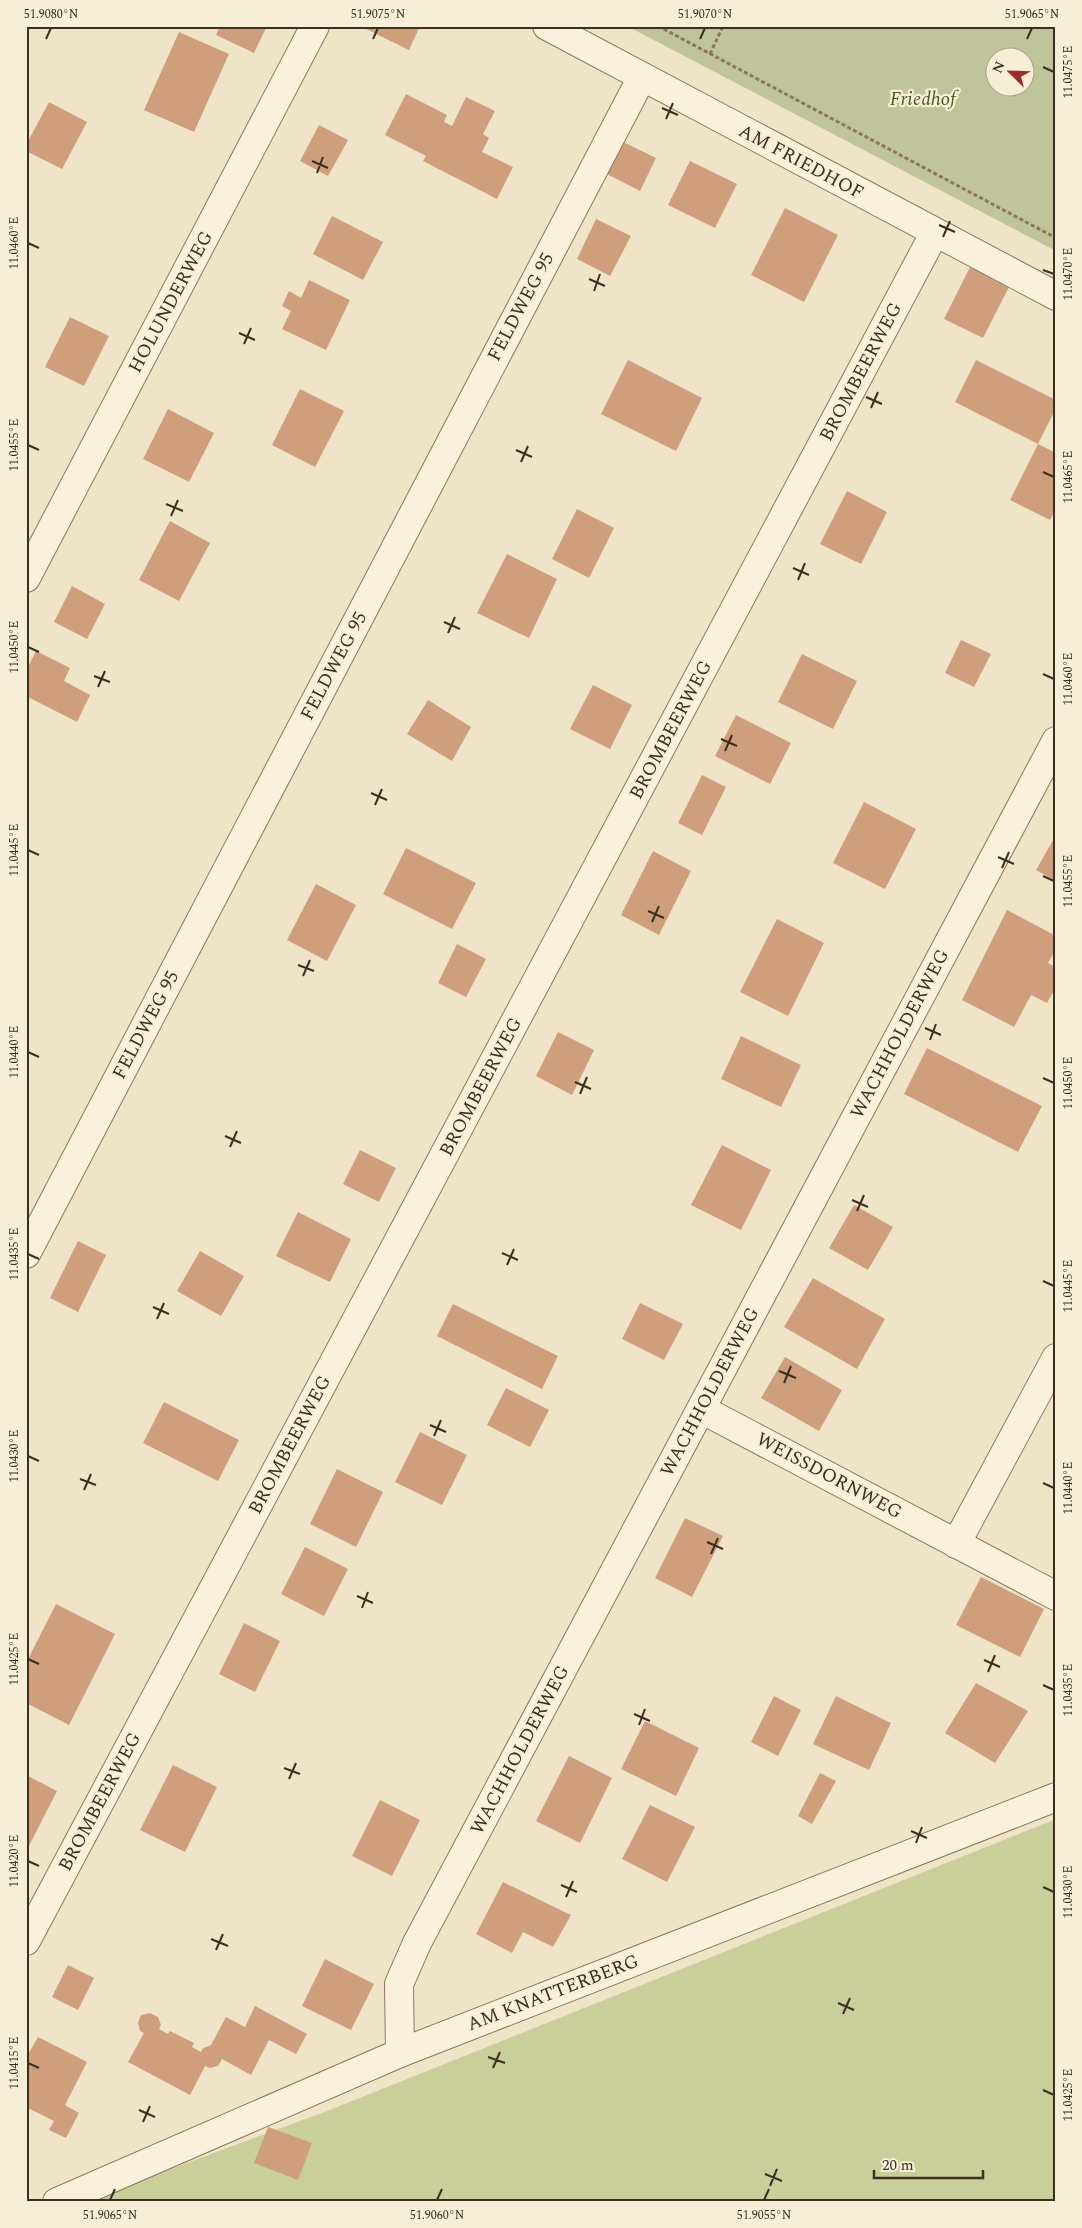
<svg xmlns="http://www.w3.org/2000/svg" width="1082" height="2228" viewBox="0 0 1082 2228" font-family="Spectral,serif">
<rect width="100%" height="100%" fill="#f0e4c8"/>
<!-- green -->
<path fill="#c9cf9b" d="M1056,1819V2202H82L327,2111Z"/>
<!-- cemetery -->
<path fill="#bfc49a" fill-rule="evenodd" d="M627,26H1056V251ZM994,58H1024V88H994Z"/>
<!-- building -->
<g fill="#cf9f7d">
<path d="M220,26H267L254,53L216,35Z"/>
<path d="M360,26H420L409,50Z"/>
<path d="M179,32L229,54L194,132L144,110Z"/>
<path d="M406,94L447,115L444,122L452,126L466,97L495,111L483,134L489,138L482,152L513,167L497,199L423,161L426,156L385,135Z"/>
<path d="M49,102L87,122L62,169L26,151V145Z"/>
<path d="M319,125L348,140L328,176L300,161Z"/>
<path d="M617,139L656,158L640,191L601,171Z"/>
<path d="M690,161L737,184L715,228L668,205Z"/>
<path d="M785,208L838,235L804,302L751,275Z"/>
<path d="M332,216L383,242L363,280L313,254Z"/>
<path d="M596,219L631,236L610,276L577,259Z"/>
<path d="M970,267L1009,287L983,338L944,319Z"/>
<path d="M309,280L350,300L326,350L282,329L291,311L282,306L289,291L301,298Z"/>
<path d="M70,317L109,336L84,386L45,367Z"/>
<path d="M628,360L702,398L676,451L601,414Z"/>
<path d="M976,360L1056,400V408L1038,444L955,402Z"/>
<path d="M300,389L344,411L315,467L272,445Z"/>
<path d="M168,409L214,433L189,482L143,459Z"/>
<path d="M1038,444L1056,453V509L1050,520L1010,500Z"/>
<path d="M847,491L887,512L861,564L820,544Z"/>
<path d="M577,509L614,528L589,578L552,559Z"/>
<path d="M170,521L210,543L179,601L139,580Z"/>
<path d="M507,554L557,579L529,638L477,613Z"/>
<path d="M72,586L105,604L87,639L54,622Z"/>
<path d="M961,640L991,654L974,687L945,673Z"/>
<path d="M36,651L70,668L64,681L90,695L77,722L26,696V671Z"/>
<path d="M802,654L857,681L833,729L778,702Z"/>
<path d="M593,685L632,705L610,749L570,729Z"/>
<path d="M428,700L471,727L452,761L407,734Z"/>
<path d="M736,715L791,743L770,784L715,756Z"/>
<path d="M702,775L726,787L702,835L678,823Z"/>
<path d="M864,802L916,829L885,889L833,863Z"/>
<path d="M1056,835V881L1036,870Z"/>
<path d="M406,848L476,883L452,929L383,894Z"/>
<path d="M653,851L691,871L659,935L621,915Z"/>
<path d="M316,884L356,905L327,961L287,940Z"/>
<path d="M1007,910L1056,936V949L1048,963L1056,967V987L1047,1003L1031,995L1014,1027L962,1000Z"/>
<path d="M777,919L824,943L788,1016L740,992Z"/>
<path d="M457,944L486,959L466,997L438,983Z"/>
<path d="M558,1032L594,1050L572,1095L536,1076Z"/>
<path d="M741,1036L801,1065L781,1107L721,1079Z"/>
<path d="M927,1048L1042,1106L1018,1152L904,1094Z"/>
<path d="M722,1145L771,1170L741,1230L691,1205Z"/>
<path d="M360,1150L396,1168L379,1202L343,1184Z"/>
<path d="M854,1205L893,1227L868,1270L829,1248Z"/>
<path d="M298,1212L351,1239L330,1282L276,1256Z"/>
<path d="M78,1241L106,1255L78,1312L50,1298Z"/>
<path d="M200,1251L244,1276L221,1316L177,1291Z"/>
<path d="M813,1278L885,1319L857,1369L784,1327Z"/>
<path d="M640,1303L683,1324L664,1360L622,1339Z"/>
<path d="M453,1304L558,1356L542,1389L437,1336Z"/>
<path d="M785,1357L842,1390L819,1431L761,1398Z"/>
<path d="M506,1388L549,1410L530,1447L487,1425Z"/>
<path d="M164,1402L239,1440L218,1481L143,1443Z"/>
<path d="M420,1432L467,1455L442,1505L395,1482Z"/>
<path d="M337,1469L383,1492L356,1547L310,1524Z"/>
<path d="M685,1518L723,1536L692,1597L655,1578Z"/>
<path d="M305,1547L348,1569L324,1616L281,1594Z"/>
<path d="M981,1577L1044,1609L1020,1657L956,1625Z"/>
<path d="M56,1604L115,1634L69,1725L26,1703V1663Z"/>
<path d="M244,1623L280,1641L255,1692L219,1674Z"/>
<path d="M976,1683L1028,1711L995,1763L945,1733Z"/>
<path d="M774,1696L801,1710L778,1756L751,1742Z"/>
<path d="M836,1696L891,1723L869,1770L813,1744Z"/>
<path d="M645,1721L699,1748L676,1796L621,1769Z"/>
<path d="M569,1756L612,1778L580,1843L536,1821Z"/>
<path d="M173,1765L217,1787L185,1852L140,1830Z"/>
<path d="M820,1773L836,1781L812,1824L798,1816Z"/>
<path d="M26,1775L57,1791L29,1846L26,1845Z"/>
<path d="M380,1800L420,1820L392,1876L352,1856Z"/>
<path d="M650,1805L695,1827L667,1882L622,1859Z"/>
<path d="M503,1882L571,1915L553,1947L523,1932L512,1953L476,1934Z"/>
<path d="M325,1959L374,1984L351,2030L302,2006Z"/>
<path d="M68,1965L94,1978L78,2010L52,1997Z"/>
<path d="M255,2006L307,2034L296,2054L269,2040L251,2075L222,2059L218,2066L210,2068L205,2066L190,2095L128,2062L144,2033L140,2031L138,2023L141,2015L150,2013L158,2017L161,2025L159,2029L168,2034L170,2031L194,2043L192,2047L201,2052L203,2048L211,2045L226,2017L245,2027Z"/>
<path d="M38,2037L87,2062L65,2105L79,2113L66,2138L49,2130L54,2121L26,2107V2058Z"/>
<path d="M268,2127L312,2143L298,2180L254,2163Z"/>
</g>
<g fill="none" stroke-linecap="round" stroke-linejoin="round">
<!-- minor casing -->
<g stroke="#8d765c" stroke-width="30">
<g id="minor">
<path d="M547,26L1056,296"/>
<path d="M26,578L315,26"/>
<path d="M26,1254L642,77"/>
<path d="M701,1409L1056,1596"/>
<path d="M956,1544L1056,1358"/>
<path d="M26,1941L934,234"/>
<path d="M400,2053L399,1984L417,1943L1056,741"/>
<path d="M57,2202L400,2053L1056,1797"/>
</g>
</g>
<!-- path -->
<g stroke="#8d765c" stroke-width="3" stroke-dasharray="4 2.5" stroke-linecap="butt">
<path d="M658,26L1056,238"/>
<path d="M710,54L723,26"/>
</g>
<!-- minor -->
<use href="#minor" stroke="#faf1dc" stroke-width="28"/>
</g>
<!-- ticks -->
<path fill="none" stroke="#3d2e20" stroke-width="2" d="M46,39L51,28M373,39L378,28M700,39L705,28M1027,39L1032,28M1043,67L1054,72M662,108L678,115M666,119L673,103M312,161L328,168M317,173L323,157M939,225L955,232M943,237L950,221M28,243L39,248M1043,270L1054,274M589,279L605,286M594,291L600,274M239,333L255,340M244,344L251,328M866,397L882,404M871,408L878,392M28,445L39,450M516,450L532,457M521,462L528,446M1043,472L1054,477M166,504L183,511M171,516L178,500M793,568L809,575M798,580L805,563M444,622L460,629M448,633L455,617M28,647L39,652M1043,674L1054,679M94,676L110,682M98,687L105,671M721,739L737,746M725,751L732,735M371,793L387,800M375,805L382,789M28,850L39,855M998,857L1014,864M1002,868L1009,852M1043,876L1054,881M648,911L664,918M652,922L659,906M298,965L314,971M303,976L310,960M925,1028L941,1035M930,1040L936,1024M28,1052L39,1057M1043,1078L1054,1083M575,1082L591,1089M580,1094L587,1077M225,1136L241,1143M230,1147L237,1131M852,1200L868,1207M857,1211L864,1195M502,1253L518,1260M28,1254L39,1259M507,1265L514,1249M1043,1281L1054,1286M153,1307L169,1314M157,1319L164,1303M779,1371L796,1378M784,1383L791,1366M430,1425L446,1432M434,1436L441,1420M28,1456L39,1461M80,1479L96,1485M1043,1483L1054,1488M84,1490L91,1474M707,1542L723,1549M711,1554L718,1538M357,1596L373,1603M362,1608L368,1592M28,1659L39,1664M984,1660L1000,1667M988,1672L995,1655M1043,1685L1054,1690M634,1714L650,1721M639,1725L645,1709M284,1768L300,1774M289,1779L296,1763M911,1831L927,1838M916,1843L922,1827M28,1861L39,1866M561,1885L577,1892M1043,1887L1054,1892M566,1897L573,1881M211,1939L228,1946M216,1950L223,1934M838,2003L854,2010M843,2014L850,1998M488,2057L505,2063M28,2063L39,2068M493,2068L500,2052M1043,2090L1054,2095M139,2110L155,2117M143,2122L150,2106M765,2174L782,2181M770,2186L777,2169M110,2200L115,2189M437,2200L442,2189M764,2200L769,2189"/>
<g text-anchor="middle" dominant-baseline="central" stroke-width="4.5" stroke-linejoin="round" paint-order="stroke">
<!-- park labels -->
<g font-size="19" font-style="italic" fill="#4d5a26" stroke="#f7eed8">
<text x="923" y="99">Friedhof</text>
</g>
<!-- street labels -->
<g font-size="19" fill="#3d2e20" stroke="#f7eed8">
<text transform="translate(801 162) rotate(28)">AM FRIEDHOF</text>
<text transform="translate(171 302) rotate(-62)">HOLUNDERWEG</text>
<text transform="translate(521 307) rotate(-62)">FELDWEG 95</text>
<text transform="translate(861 372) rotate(-62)">BROMBEERWEG</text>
<text transform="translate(334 666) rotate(-62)">FELDWEG 95</text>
<text transform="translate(671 730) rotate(-62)">BROMBEERWEG</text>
<text transform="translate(146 1025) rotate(-62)">FELDWEG 95</text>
<text transform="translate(900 1034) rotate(-62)">WACHHOLDERWEG</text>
<text transform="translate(481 1087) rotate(-62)">BROMBEERWEG</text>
<text transform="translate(710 1392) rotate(-62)">WACHHOLDERWEG</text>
<text transform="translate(290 1445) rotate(-62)">BROMBEERWEG</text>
<text transform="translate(829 1476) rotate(28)">WEISSDORNWEG</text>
<text transform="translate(520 1750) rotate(-62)">WACHHOLDERWEG</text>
<text transform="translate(100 1802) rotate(-62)">BROMBEERWEG</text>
<text transform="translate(553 1993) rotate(-21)">AM KNATTERBERG</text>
</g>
</g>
<!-- border -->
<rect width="1082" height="2228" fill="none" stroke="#f7eed8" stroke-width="55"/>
<!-- north arrow -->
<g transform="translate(1010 72) rotate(293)"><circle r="24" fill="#f7eed8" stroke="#ada18e"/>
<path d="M0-4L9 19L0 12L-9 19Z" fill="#9e2a2b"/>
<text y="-8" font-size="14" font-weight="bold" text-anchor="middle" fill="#3d2e20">N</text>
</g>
<!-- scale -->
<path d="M874 2170v8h109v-8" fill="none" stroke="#3d2e20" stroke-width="2.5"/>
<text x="882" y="2170" font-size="15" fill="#3d2e20" stroke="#f7eed8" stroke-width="4" paint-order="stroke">20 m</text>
<rect x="28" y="28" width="1026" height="2172" fill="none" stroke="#3d2e20" stroke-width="2"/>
<g font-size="12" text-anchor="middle" fill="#3d2e20">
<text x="51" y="18">51.9080°N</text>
<text x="378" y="18">51.9075°N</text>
<text x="705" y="18">51.9070°N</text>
<text x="1032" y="18">51.9065°N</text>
<text transform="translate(1068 72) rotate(-90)" y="4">11.0475°E</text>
<text transform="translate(14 243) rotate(-90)" y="4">11.0460°E</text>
<text transform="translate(1068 274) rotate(-90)" y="4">11.0470°E</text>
<text transform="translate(14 445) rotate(-90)" y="4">11.0455°E</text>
<text transform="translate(1068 477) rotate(-90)" y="4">11.0465°E</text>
<text transform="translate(14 647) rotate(-90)" y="4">11.0450°E</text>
<text transform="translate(1068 679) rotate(-90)" y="4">11.0460°E</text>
<text transform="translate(14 850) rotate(-90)" y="4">11.0445°E</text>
<text transform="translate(1068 881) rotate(-90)" y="4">11.0455°E</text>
<text transform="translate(14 1052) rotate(-90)" y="4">11.0440°E</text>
<text transform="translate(1068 1083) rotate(-90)" y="4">11.0450°E</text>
<text transform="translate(14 1254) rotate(-90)" y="4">11.0435°E</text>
<text transform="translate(1068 1286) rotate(-90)" y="4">11.0445°E</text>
<text transform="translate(14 1456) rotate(-90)" y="4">11.0430°E</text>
<text transform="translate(1068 1488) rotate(-90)" y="4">11.0440°E</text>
<text transform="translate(14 1659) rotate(-90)" y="4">11.0425°E</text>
<text transform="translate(1068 1690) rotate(-90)" y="4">11.0435°E</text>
<text transform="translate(14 1861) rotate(-90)" y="4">11.0420°E</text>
<text transform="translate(1068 1892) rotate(-90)" y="4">11.0430°E</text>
<text transform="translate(14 2063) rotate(-90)" y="4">11.0415°E</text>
<text transform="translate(1068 2095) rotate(-90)" y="4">11.0425°E</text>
<text x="110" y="2219">51.9065°N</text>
<text x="437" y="2219">51.9060°N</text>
<text x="764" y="2219">51.9055°N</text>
</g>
</svg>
